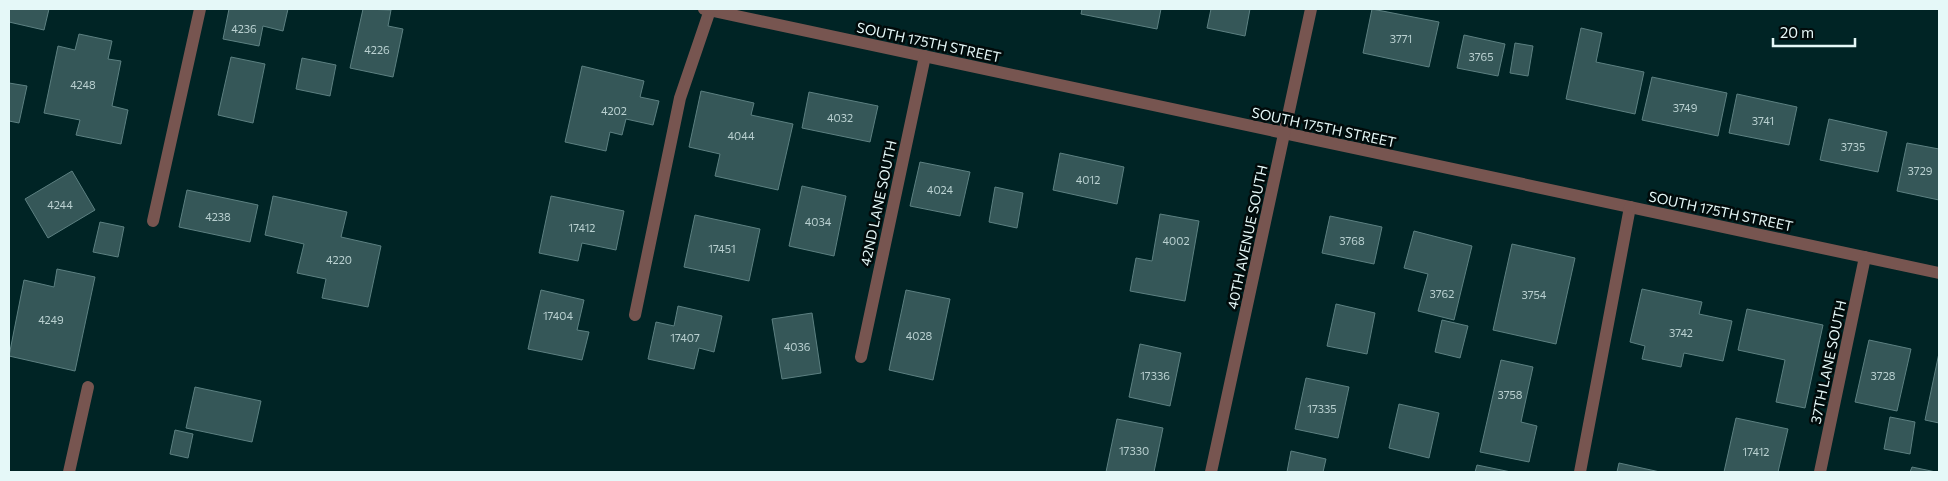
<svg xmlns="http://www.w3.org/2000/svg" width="1948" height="481" viewBox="0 0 1948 481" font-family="Commissioner,sans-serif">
<rect width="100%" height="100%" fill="#002425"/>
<!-- building -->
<g fill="#355758" stroke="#5c8081">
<path d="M9,9H49L44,30L9,22Z"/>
<path d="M229,9H288L283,31L263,26L259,46L223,39Z"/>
<path d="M363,9L391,10L388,26L403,29L393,77L350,68Z"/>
<path d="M1082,9H1161L1157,29L1081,14Z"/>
<path d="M1211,9H1250L1245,36L1207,28Z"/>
<path d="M1372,9L1439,22L1429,67L1363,53Z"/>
<path d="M1581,28L1602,33L1596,62L1644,72L1635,114L1566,99Z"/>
<path d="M79,34L112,41L108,59L121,61L112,106L128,110L121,144L76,135L80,120L44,113L58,46L75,50Z"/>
<path d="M1464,35L1505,44L1498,76L1457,68Z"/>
<path d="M1515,43L1533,46L1528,76L1510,73Z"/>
<path d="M231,57L265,64L253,123L218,115Z"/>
<path d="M302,58L336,65L330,96L296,89Z"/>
<path d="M582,66L644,81L640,97L659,101L653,125L626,119L622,135L610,132L606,151L565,142Z"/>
<path d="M1652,77L1727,93L1718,136L1642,120Z"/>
<path d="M9,83L27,86L19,123L9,121Z"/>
<path d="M701,91L754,103L751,115L793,124L778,190L715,176L720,154L689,147Z"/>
<path d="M809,92L878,106L870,142L802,128Z"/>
<path d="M1737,94L1797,107L1789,145L1729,133Z"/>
<path d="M1829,119L1887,132L1878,172L1820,160Z"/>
<path d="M1907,143L1939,149V200L1897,191Z"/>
<path d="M1060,153L1124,167L1117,204L1053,190Z"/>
<path d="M920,162L970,172L960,216L910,206Z"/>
<path d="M72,171L95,210L48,238L25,199Z"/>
<path d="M802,186L846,196L834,256L789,246Z"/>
<path d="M995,187L1023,193L1017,228L989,222Z"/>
<path d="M187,190L258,205L250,242L179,227Z"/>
<path d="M273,196L347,212L341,237L381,246L368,307L322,298L326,279L297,273L304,244L265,235Z"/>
<path d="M551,196L624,211L616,250L582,243L578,261L539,253Z"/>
<path d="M1160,214L1199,221L1185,301L1130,291L1136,258L1152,261Z"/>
<path d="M695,215L760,229L749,281L684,267Z"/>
<path d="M1330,216L1382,227L1374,264L1322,253Z"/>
<path d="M100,222L124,227L118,257L93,252Z"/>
<path d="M1414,231L1472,246L1454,320L1418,311L1428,274L1404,268Z"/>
<path d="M1512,244L1575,258L1556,344L1493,330Z"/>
<path d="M57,269L95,277L75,371L9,356L24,280L54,287Z"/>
<path d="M1642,289L1702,302L1699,314L1732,321L1723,361L1684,353L1681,367L1642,359L1645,346L1630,342Z"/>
<path d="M541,290L584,300L577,330L589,332L582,360L528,349Z"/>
<path d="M906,290L950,299L933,380L889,370Z"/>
<path d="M1336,304L1375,313L1367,354L1327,346Z"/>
<path d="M678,306L722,316L714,352L699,348L694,369L648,359L656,322L674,326Z"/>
<path d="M1747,309L1823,325L1805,408L1776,402L1785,360L1738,350Z"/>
<path d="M812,313L821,373L782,379L772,319Z"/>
<path d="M1442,320L1468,326L1460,358L1435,352Z"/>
<path d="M1869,340L1911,349L1897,411L1855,402Z"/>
<path d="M1140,344L1181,353L1170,406L1129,397Z"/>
<path d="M1939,353V423L1925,420Z"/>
<path d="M1501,360L1533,367L1521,422L1537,426L1529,462L1480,452Z"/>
<path d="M1306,378L1349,387L1338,438L1295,429Z"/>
<path d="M195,387L261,401L252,442L186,428Z"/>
<path d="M1399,404L1439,413L1429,458L1389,448Z"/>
<path d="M1890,417L1915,422L1910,454L1884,449Z"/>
<path d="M1736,418L1788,429L1778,472H1724Z"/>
<path d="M1117,419L1163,428L1154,472H1106Z"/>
<path d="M175,430L193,434L188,458L170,454Z"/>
<path d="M1291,451L1326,459L1323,472H1287Z"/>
<path d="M1619,463L1660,472H1617Z"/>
<path d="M1477,465L1511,472H1475Z"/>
<path d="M1912,467L1936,472H1910Z"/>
</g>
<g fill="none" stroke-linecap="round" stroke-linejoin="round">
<!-- minor -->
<g stroke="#775550" stroke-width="12">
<path d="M704,9L1939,273"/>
<path d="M153,221L200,9"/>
<path d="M635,315L680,98L710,10"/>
<path d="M861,357L925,56"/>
<path d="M69,472L88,387"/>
<path d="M1211,472L1311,9"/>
<path d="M1580,472L1630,207"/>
<path d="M1820,472L1865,257"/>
</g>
</g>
<g text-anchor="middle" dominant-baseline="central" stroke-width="5" stroke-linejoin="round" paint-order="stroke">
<!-- number labels -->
<g font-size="11" fill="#b9d0d0">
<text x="244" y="28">4236</text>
<text x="1401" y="38">3771</text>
<text x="377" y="49">4226</text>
<text x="1481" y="56">3765</text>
<text x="83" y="84">4248</text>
<text x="1685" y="107">3749</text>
<text x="614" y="110">4202</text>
<text x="840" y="117">4032</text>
<text x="1763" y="120">3741</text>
<text x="741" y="135">4044</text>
<text x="1853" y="146">3735</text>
<text x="1920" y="170">3729</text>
<text x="1088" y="179">4012</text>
<text x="940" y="189">4024</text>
<text x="60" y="204">4244</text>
<text x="218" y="216">4238</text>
<text x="818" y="221">4034</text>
<text x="582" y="227">17412</text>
<text x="1176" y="240">4002</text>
<text x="1352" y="240">3768</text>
<text x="722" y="248">17451</text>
<text x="339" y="259">4220</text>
<text x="1442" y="293">3762</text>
<text x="1534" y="294">3754</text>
<text x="558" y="315">17404</text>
<text x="51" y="319">4249</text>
<text x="1681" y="332">3742</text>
<text x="919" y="335">4028</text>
<text x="685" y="337">17407</text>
<text x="797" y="346">4036</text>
<text x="1155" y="375">17336</text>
<text x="1883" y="375">3728</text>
<text x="1510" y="394">3758</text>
<text x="1322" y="408">17335</text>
<text x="1134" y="450">17330</text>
<text x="1756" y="451">17412</text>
</g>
<!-- street labels -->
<g font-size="14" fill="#e5f8f8" stroke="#010b0b">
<text transform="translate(929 42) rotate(12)">SOUTH 175TH STREET</text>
<text transform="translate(1324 127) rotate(12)">SOUTH 175TH STREET</text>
<text transform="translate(878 203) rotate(-78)">42ND LANE SOUTH</text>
<text transform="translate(1721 211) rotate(12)">SOUTH 175TH STREET</text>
<text transform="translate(1247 237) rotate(-78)">40TH AVENUE SOUTH</text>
<text transform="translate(1828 362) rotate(-78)">37TH LANE SOUTH</text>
</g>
</g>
<!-- border -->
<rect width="1948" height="481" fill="none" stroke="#e5f8f8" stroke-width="20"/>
<!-- scale -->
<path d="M1773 38v8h82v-8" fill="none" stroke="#e5f8f8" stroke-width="2.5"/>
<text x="1780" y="38" font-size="15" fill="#e5f8f8" stroke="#010b0b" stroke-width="4" paint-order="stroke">20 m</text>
</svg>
